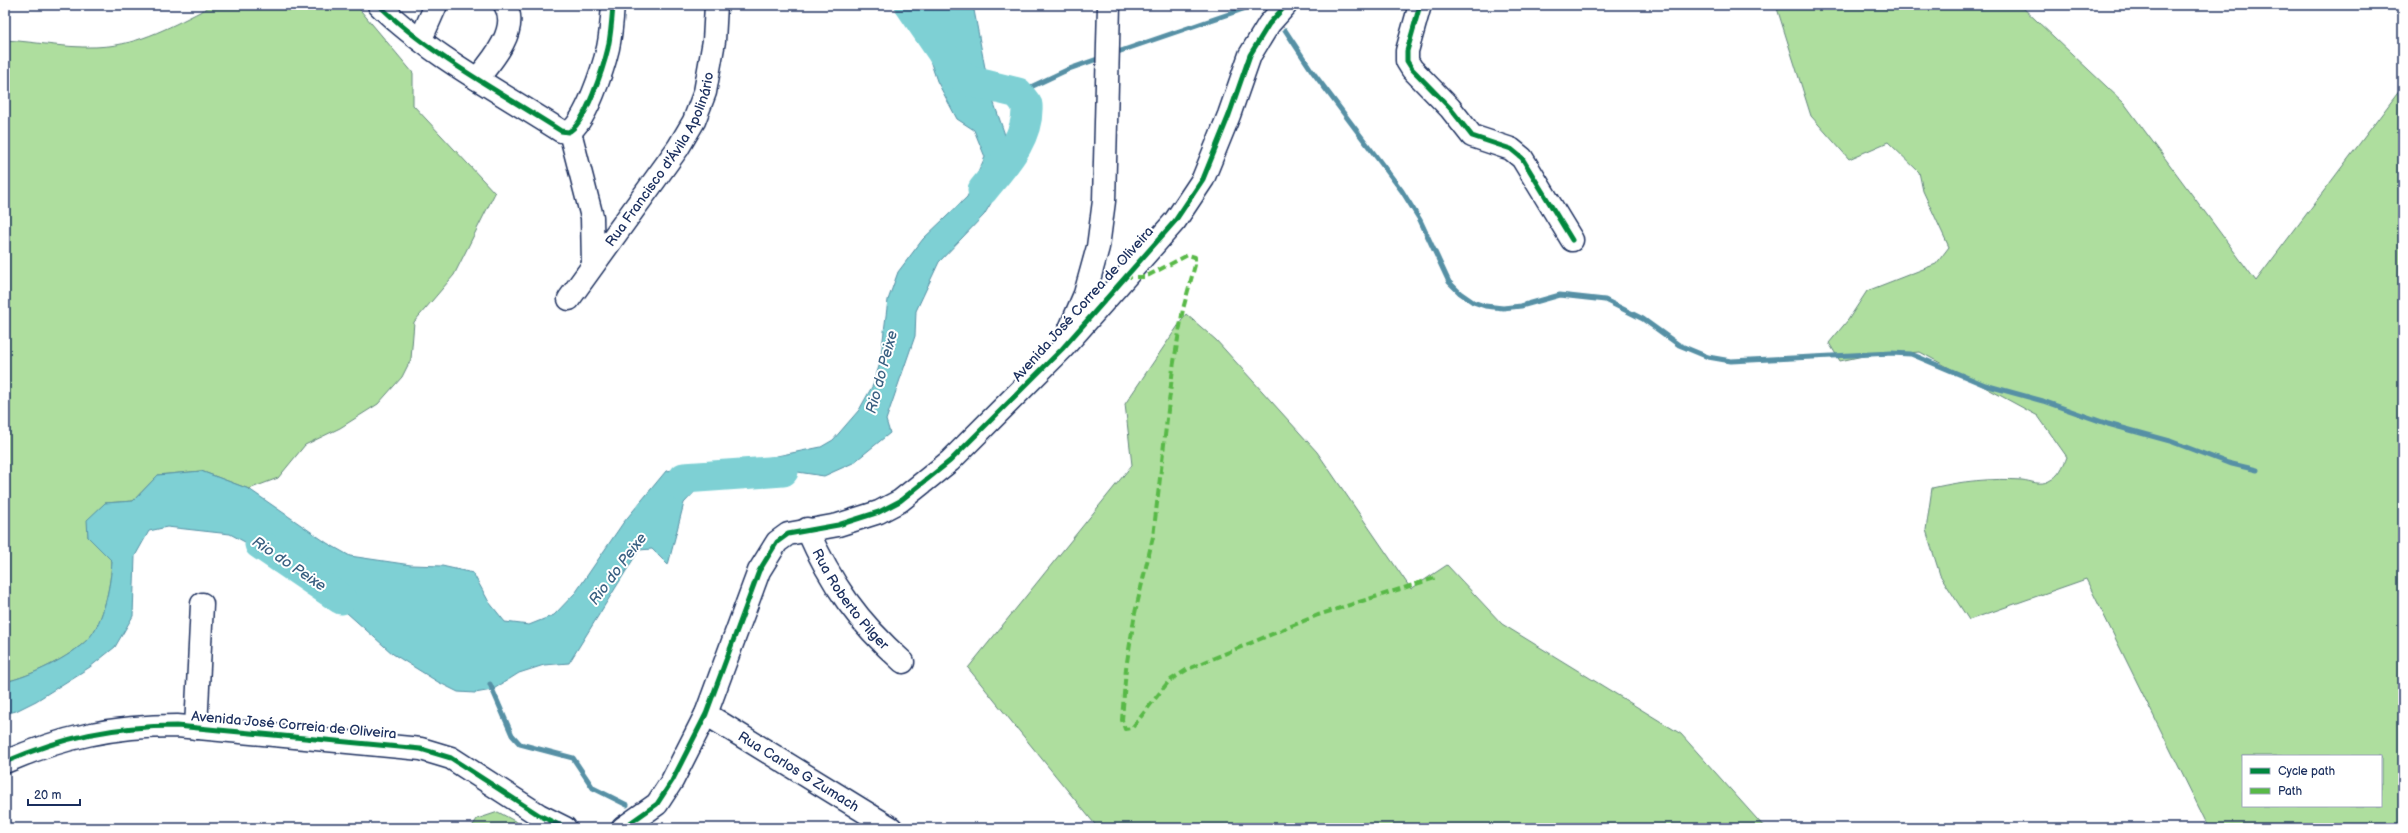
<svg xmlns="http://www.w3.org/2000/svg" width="2408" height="833" viewBox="0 0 2408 833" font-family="'Balsamiq Sans',sans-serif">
<rect width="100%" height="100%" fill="#fff"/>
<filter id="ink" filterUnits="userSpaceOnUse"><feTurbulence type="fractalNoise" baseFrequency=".025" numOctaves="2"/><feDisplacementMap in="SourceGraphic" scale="8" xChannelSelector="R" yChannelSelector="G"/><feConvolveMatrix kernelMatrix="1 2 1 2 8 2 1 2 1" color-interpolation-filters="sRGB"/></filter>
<g filter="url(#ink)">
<!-- green -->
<g fill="#aede9e" stroke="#64867e" fill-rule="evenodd">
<path d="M214,5H356L413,73V105L495,193L454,275L414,322L411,359L402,377L378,404L340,428L305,445L278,478L249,489L201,471L158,475L133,501L105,503L88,520V537L112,561C111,582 104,623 88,639C69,658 31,676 5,682V40C40,42 74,50 109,46C146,42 181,21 214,5Z"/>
<path d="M1776,5H2020L2124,103L2256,281L2403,86V823L2398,828H2209L2086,579L1969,620L1940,575L1926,530L1932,488C1961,481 1992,478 2022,480C2031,481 2040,486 2049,481C2059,476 2063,467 2067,457L2038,416L1920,352L1863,356L1840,361L1829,343L1848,320L1867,291L1936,264L1949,247L1923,191L1919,172L1888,142L1849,159L1811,116ZM2243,756H2381V806H2243Z"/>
<path d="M1186,314L1216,340L1317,452L1411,589L1447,565L1502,624L1681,734L1765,828H1098L968,668L1132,465L1125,404Z"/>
<path d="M498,812L524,826L527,828H471L477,819Z"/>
</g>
<!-- water -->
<path fill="#7ed0d4" stroke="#5690a5" d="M911,5H973L989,89L1004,132L1012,168L984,215L939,262L916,311L915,336L886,420L890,433L853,463L824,476L791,471L763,481L735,472L720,473L702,484L684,503L668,565L652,549L639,550L569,663L544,665L519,673L492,690L475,693L458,692L438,682L393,654L301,572L230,534L167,527L149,531L135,556L133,616L115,647L90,667L36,701L16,711L5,714V682C31,676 69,658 88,639C104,623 111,582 112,561L88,537L87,520L105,503L133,501L158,475L201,471L249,489L327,543L350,556L411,565L442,566L473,573L489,602L505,622L529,625L554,615L576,592L623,523L666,471L772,457L821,447L833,440L859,410L873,385L880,363L888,300L898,272L923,239L967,197L985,157L974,130L957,119L937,81Z"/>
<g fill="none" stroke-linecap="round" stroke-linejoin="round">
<!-- stream -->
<g stroke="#5690a5" stroke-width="5">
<path d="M1285,30L1312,71L1402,191L1420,220L1449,282L1460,293L1473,302L1485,306L1503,308L1521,306L1560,295L1605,300L1643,319L1679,345L1708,357L1731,361L1891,353L1911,354L1985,385L2043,401L2108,424L2170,441L2228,463L2257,470"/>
<path d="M1112,54L1255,5"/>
<path d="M1018,93L1069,69L1103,57"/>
<path d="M490,684L512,735L520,744L573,758L593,788L627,805"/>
</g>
<!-- river -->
<g stroke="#7ed0d4" stroke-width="31">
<path d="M910,5L955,71L969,81L1018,93L1027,105C1029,139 1003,165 983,190"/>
<path d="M680,485L684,478L783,471"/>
<path d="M260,544L341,599"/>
</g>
<!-- minor casing -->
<g stroke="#1b2f5e" stroke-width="25">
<g id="minor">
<path d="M379,5C428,54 502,93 561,131L568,132C585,126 604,65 608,48C611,34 612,19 613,5"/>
<path d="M1420,5L1407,51V61L1412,69L1450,108L1472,136L1511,149L1522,158L1572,240"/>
<path d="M421,39L436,5"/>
<path d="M477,79C492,61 520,29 505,5"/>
<path d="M570,132L592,217L593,264"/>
<path id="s1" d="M569,299L678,148L694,121L705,92L714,41L716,5"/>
<path d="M1069,331L1085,294L1098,247L1104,201L1109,5"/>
<path id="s2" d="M807,529C831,584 858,622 903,662"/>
<path id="s3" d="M706,714L891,828"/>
<path d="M196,728L202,604"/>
<path d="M5,762C63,737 113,726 177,726L421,749L451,758L539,815L565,828"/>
<path d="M623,828L657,804L672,781L706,714L759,571L777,542L788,534L838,525L879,512L900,501L950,461L1062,349L1175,221L1203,179L1229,115L1250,55L1269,24L1286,5"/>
</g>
</g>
<!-- minor -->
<use href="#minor" stroke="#fff" stroke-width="22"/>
<!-- quiet -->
<path stroke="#58b947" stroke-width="4" stroke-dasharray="8 4" stroke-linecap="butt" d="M1124,277H1145L1188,255L1195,257V265L1183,309L1173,368L1153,537L1135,613L1126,668L1122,720L1125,729L1132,728L1169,681L1188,669L1318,615L1435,578"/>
<!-- cycleway casing -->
<g stroke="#fff" stroke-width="8">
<g id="cycleway">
<path d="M379,5C428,54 502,93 561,131L568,132C585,126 604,65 608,48C611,34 612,19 613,5"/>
<path d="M1420,5L1407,51V61L1412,69L1450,108L1472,136L1511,149L1522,158L1572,240"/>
<path d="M5,762C63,737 113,726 177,726L421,749L451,758L539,815L565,828"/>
<path d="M623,828L657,804L672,781L706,714L759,571L777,542L788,534L838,525L879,512L900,501L950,461L1062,349L1175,221L1203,179L1229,115L1250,55L1269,24L1286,5"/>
</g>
</g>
<!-- cycleway -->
<use href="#cycleway" stroke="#00873e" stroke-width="5"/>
</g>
</g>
<g text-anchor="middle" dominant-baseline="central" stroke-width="4" stroke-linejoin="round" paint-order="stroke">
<!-- street labels -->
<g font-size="14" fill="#1b2f5e" stroke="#fff">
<text stroke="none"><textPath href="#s1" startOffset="168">Rua Francisco d'Ávila Apolinário</textPath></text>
<text transform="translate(1083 304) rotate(-48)">Avenida José Correa de Oliveira</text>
<text stroke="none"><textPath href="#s2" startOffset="83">Rua Roberto Pilger</textPath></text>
<text transform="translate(294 725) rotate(5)">Avenida José Correia de Oliveira</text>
<text stroke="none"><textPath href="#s3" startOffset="109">Rua Carlos G Zumach</textPath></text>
</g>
<!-- water labels -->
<g font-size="15" font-style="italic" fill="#395f81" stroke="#fff">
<text transform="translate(882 372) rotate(-75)">Rio do Peixe</text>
<text transform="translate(289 564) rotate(34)">Rio do Peixe</text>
<text transform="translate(618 569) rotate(-53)">Rio do Peixe</text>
</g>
</g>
<!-- margin -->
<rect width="2408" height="833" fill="none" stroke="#fff" stroke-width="20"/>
<rect x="10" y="10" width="2388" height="813" fill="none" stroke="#1b2f5e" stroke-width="1.5" filter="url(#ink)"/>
<!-- legend -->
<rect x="2242" y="755" width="140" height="52" fill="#ffffff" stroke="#a4acbf"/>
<rect x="2250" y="768" width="20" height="6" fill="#00873e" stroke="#a4acbf"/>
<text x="2278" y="775" font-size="12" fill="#1b2f5e">Cycle path</text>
<rect x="2250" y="788" width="20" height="6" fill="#58b947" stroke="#a4acbf"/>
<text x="2278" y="795" font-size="12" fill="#1b2f5e">Path</text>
<!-- scale -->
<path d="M28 799v6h52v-6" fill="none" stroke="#1b2f5e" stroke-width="2"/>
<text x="34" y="799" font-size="12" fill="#1b2f5e" stroke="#ffffff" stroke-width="3" paint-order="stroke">20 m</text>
</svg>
